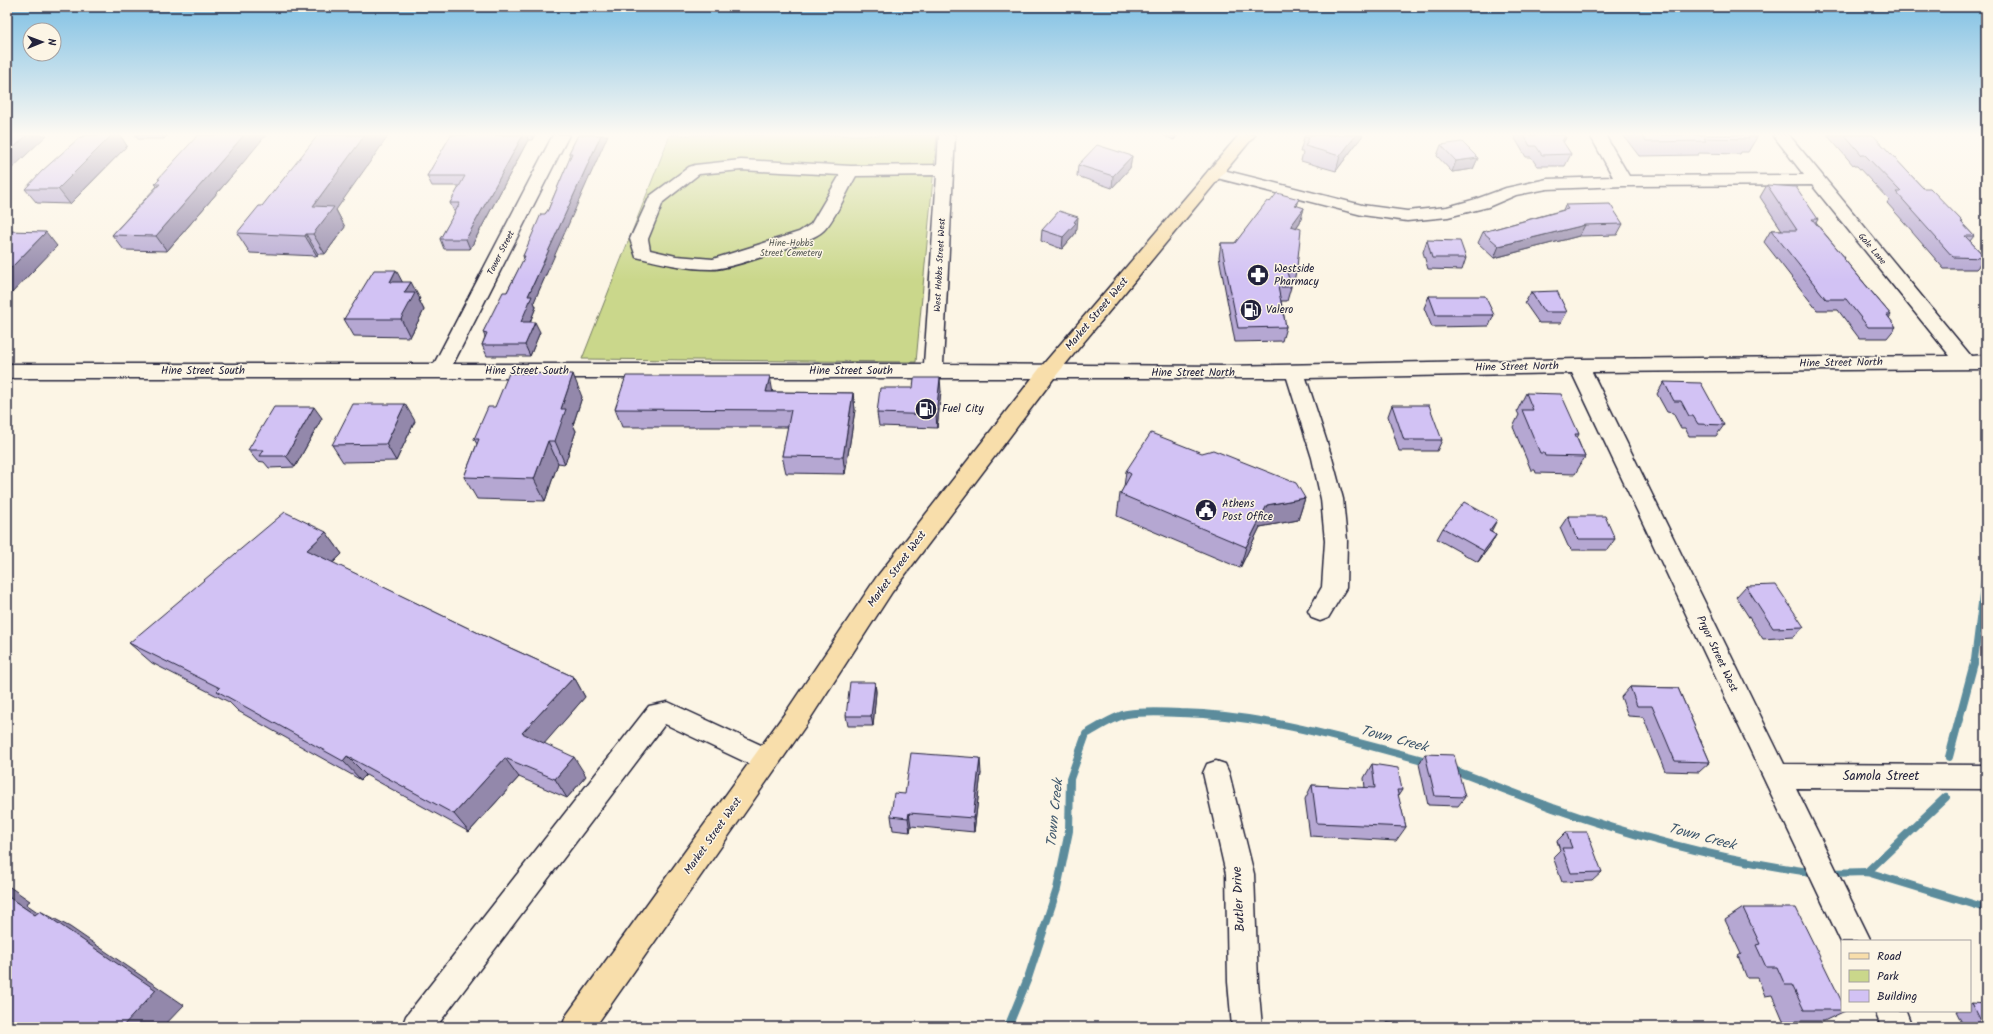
<svg xmlns="http://www.w3.org/2000/svg" width="1993" height="1034" viewBox="0 0 1993 1034" font-family="Kalam,sans-serif">
<rect width="100%" height="100%" fill="#fcf5e5"/>
<filter id="ink" filterUnits="userSpaceOnUse"><feTurbulence type="fractalNoise" baseFrequency=".025" numOctaves="2"/><feDisplacementMap in="SourceGraphic" scale="8" xChannelSelector="R" yChannelSelector="G"/><feConvolveMatrix kernelMatrix="1 2 1 2 8 2 1 2 1" color-interpolation-filters="sRGB"/></filter>
<g filter="url(#ink)">
<!-- green -->
<path fill="#cad78b" stroke="#767c63" d="M670,135H937L916,362L582,359Z"/>
<g fill="none" stroke-linecap="round" stroke-linejoin="round">
<!-- stream-far1 -->
<path stroke="#5c8c9c" stroke-width="7" d="M1974,664L1986,567"/>
<!-- stream -->
<g stroke="#5c8c9c" stroke-width="8">
<path d="M1949,757L1974,663"/>
<path d="M1451,769C1485,782 1519,795 1553,808C1638,838 1728,861 1817,873"/>
<path d="M1867,872L1946,797"/>
<path d="M1829,873L1867,872L1986,908"/>
<path d="M1008,1027L1028,978L1057,889L1069,831L1070,779L1086,734C1097,728 1115,716 1127,714C1144,711 1163,712 1181,713C1267,715 1348,740 1430,762"/>
</g>
<!-- minor casing -->
<g stroke="#22223b" stroke-width="3">
<g id="minor">
<path d="M553,135H569L453,364H924L937,175L856,176C849,188 833,223 823,231C812,242 728,270 711,269C685,269 661,263 636,257L630,239L650,196L689,167L695,165L741,160L851,166L937,165L939,135H955L943,364L1225,366L1579,359L1950,356L1812,185L1624,186L1547,189L1516,195L1488,207L1448,217L1407,221L1362,215L1209,176L1207,173L1209,170L1215,168L1362,205L1407,211L1447,207L1476,199L1506,188L1547,179L1613,177L1590,135H1605L1629,176L1804,175L1773,135H1789L1971,356L1986,355V369L1592,372L1784,764L1986,765V789L1796,788L1871,941H1842V944L1572,373L1306,378L1332,458L1343,499L1347,541L1346,588L1328,618L1320,621L1312,618L1308,611L1322,587L1325,541L1321,499L1312,458L1287,378H7V364H434ZM741,170L840,175L811,224L799,232L713,259L676,256L650,250L648,239L663,202L699,174Z"/>
<path d="M668,702L776,752L780,760L776,768L767,772L758,768L665,724L436,1027H402L406,1016L649,706Z"/>
<path d="M1216,761L1225,764L1229,773L1254,874L1258,982L1262,1027H1232L1228,982L1226,874L1203,773L1207,764Z"/>
<path d="M1875,1011H1906L1912,1027H1881Z"/>
</g>
</g>
<!-- major casing -->
<g stroke="#22223b" stroke-width="3">
<path id="major" d="M1239,135H1255L1054,378L892,592L806,725L595,1027H562L566,1016L788,709L876,578L1040,368Z"/>
</g>
<!-- minor -->
<use href="#minor" fill="#fcf5e5" fill-rule="evenodd"/>
<!-- major -->
<use href="#major" fill="#f8deab" fill-rule="evenodd"/>
</g>
<!-- wall -->
<g fill="#b5a7d2" stroke="#22223b">
<path d="M84,135H120L127,146L70,204L37,203L25,189Z"/>
<path d="M135,135H168L164,139H138Z"/>
<path d="M451,135H535L533,140H528L470,249H444L440,239L455,213L450,203L460,186H432L427,176Z"/>
<path d="M578,135L534,302L536,307L530,322L540,332L530,356H487L482,345L485,337L483,332L507,292L524,259L523,256L545,214L548,210L570,158L569,153Z"/>
<path d="M1162,135H1178L1174,140Z"/>
<path d="M1305,135H1363L1336,171L1301,161L1303,152H1300L1304,137Z"/>
<path d="M1513,135H1564L1566,138L1563,143L1571,154L1565,166H1537L1531,157H1526Z"/>
<path d="M1623,135H1755L1757,137L1748,152H1741L1740,154L1699,153L1698,155L1639,156Z"/>
<path d="M1827,135H1873L1923,188L1963,222L1962,223L1974,236L1970,241L1986,258L1976,269H1944L1912,232V231L1887,203L1889,200L1857,166H1854Z"/>
<path d="M1441,145L1478,158L1473,169L1452,172L1437,156Z"/>
<path d="M1132,156L1130,168L1112,188L1077,176L1078,165Z"/>
<path d="M242,164L167,251L124,250L112,235L157,186L155,184L159,180L158,179Z"/>
<path d="M1767,185L1818,219L1816,223L1845,258L1844,259L1891,315L1889,318L1896,327L1887,338H1859L1838,310H1817L1764,242L1771,230H1782L1760,197Z"/>
<path d="M1299,199L1297,206L1304,208L1300,222L1296,228L1297,267L1294,281L1290,282L1291,287L1287,301H1281L1286,327L1282,341L1235,342L1219,257L1221,243H1235L1270,202Z"/>
<path d="M1565,205L1623,224L1617,235L1579,236L1494,258L1478,243L1483,232L1563,210Z"/>
<path d="M336,210L345,227L325,254H318L317,256L250,253L237,233Z"/>
<path d="M1077,229L1076,230L1075,234L1062,249L1041,241L1042,230Z"/>
<path d="M1427,240L1466,258L1462,270L1428,269L1423,252Z"/>
<path d="M403,282L420,299L419,300L424,310L410,337L354,336L344,319Z"/>
<path d="M1531,292L1567,312L1561,323H1539L1525,303Z"/>
<path d="M1429,296L1494,315L1489,326L1432,327L1424,308Z"/>
<path d="M1664,382L1724,425L1716,436H1689L1685,428H1681L1673,413L1667,412L1657,394Z"/>
<path d="M913,388L941,391L937,428L879,426L877,413Z"/>
<path d="M773,392L853,393L855,410L845,474L786,473L782,456L788,427H622L615,409Z"/>
<path d="M1526,393L1579,434L1577,438L1585,457L1575,474L1536,473L1535,470H1531L1513,427L1519,415L1517,411Z"/>
<path d="M582,397L573,425L576,431L565,464L558,463L545,501L477,499L464,477L477,444L474,439L495,407Z"/>
<path d="M1392,405L1442,440L1437,451H1399L1388,416Z"/>
<path d="M322,418L295,467L269,468L264,462L257,461L248,450Z"/>
<path d="M415,421L396,461L343,462L332,445Z"/>
<path d="M1126,471L1305,498L1298,520L1260,527L1240,568L1117,516L1120,494L1124,487Z"/>
<path d="M1568,516L1615,539L1607,550H1572L1568,546L1560,528Z"/>
<path d="M1443,528L1491,532L1496,535L1490,546L1478,562L1437,539Z"/>
<path d="M326,532L342,554L333,563L495,641L574,677L585,697L544,743L586,776L567,798L519,777L469,832L366,775L361,780L238,711L229,702L152,663L129,643Z"/>
<path d="M1746,586L1804,627L1793,637L1763,639L1736,597Z"/>
<path d="M875,682L876,692L873,726H848L846,716Z"/>
<path d="M1630,687L1678,688L1710,762L1699,772L1665,771L1643,717L1628,716L1621,697Z"/>
<path d="M1425,754L1465,797L1458,806L1428,805L1419,764Z"/>
<path d="M1372,764L1402,790L1398,796L1406,827L1396,841L1310,836L1305,799L1312,785L1365,788L1364,778Z"/>
<path d="M981,773L974,832L911,826L910,832L893,830L891,816L905,794Z"/>
<path d="M1566,832L1602,872L1592,881L1562,882L1553,857L1560,850L1557,841Z"/>
<path d="M1743,908L1842,1002V1011H1845L1824,1021H1783L1772,995L1765,996L1758,978H1747L1738,956L1741,954L1725,920Z"/>
<path d="M1972,1003L1986,1027H1964L1956,1011H1970V1004Z"/>
<path d="M1387,1023L1436,1027H1383Z"/>
</g>
<!-- shaded-wall -->
<g fill="#9388ab" stroke="#22223b">
<path d="M27,135H47L7,173V154Z"/>
<path d="M112,135H120L127,146L70,204L58,189Z"/>
<path d="M161,135H168L164,139Z"/>
<path d="M244,135H266L242,164L167,251L156,236Z"/>
<path d="M365,135H389L336,210L345,227L325,254L313,234V206Z"/>
<path d="M523,135H527L528,140L470,249L466,239Z"/>
<path d="M531,135H535L533,140Z"/>
<path d="M601,135H608L534,302L536,307L526,332L521,322L528,296Z"/>
<path d="M1174,135H1178L1174,140Z"/>
<path d="M1356,135H1363L1336,171L1340,156Z"/>
<path d="M1132,156L1130,168L1112,188L1113,176Z"/>
<path d="M1478,158L1473,169L1452,172L1456,161Z"/>
<path d="M1299,199L1295,214V205Z"/>
<path d="M1304,208L1300,222L1288,240L1291,226Z"/>
<path d="M1078,217L1077,229L1076,230L1075,234L1062,249L1063,237L1074,222Z"/>
<path d="M1585,225L1579,236L1494,258L1499,246Z"/>
<path d="M46,232L57,246L8,297L7,296V272Z"/>
<path d="M306,234L318,254L317,256L305,236Z"/>
<path d="M396,270L405,287L390,282Z"/>
<path d="M411,282L420,299L419,300L424,310L410,337L401,319L404,293Z"/>
<path d="M535,322L540,332L530,356L525,345Z"/>
<path d="M573,374L582,397L573,425L576,431L565,464L555,441L561,409Z"/>
<path d="M770,376L773,393L766,392Z"/>
<path d="M940,378L941,391L937,428L936,415Z"/>
<path d="M853,393L855,410L845,474L843,457Z"/>
<path d="M405,404L415,421L396,461L386,444Z"/>
<path d="M314,407L322,418L295,467L286,456Z"/>
<path d="M548,441L558,463L545,501L534,479Z"/>
<path d="M1305,498L1298,520L1260,527L1240,568L1246,547L1267,505Z"/>
<path d="M1497,520L1491,532L1483,542L1489,531Z"/>
<path d="M326,532L342,554L324,571L307,550Z"/>
<path d="M1496,535L1490,546L1478,562L1484,551Z"/>
<path d="M574,677L585,697L536,753L522,733Z"/>
<path d="M875,682L876,692L873,726L871,716Z"/>
<path d="M347,756L366,775L361,780L343,761Z"/>
<path d="M574,757L586,776L567,798L555,779Z"/>
<path d="M505,758L519,777L469,832L454,814Z"/>
<path d="M980,758L981,773L974,832L973,818Z"/>
<path d="M909,813L911,826L910,832L908,818Z"/>
<path d="M7,885L30,901L26,904L65,931L35,915L7,896Z"/>
<path d="M40,911L70,927L184,1005L163,1027H122Z"/>
</g>
<!-- building -->
<g fill="#d2c2f4" stroke="#22223b">
<path d="M7,135H27L7,154Z"/>
<path d="M84,135H112L58,189H25L42,171L80,137H83Z"/>
<path d="M198,135H244L156,236L112,235L160,184H155L160,179H158Z"/>
<path d="M318,135H365L313,206L334,207L313,234H306L305,236L237,233L259,206H262Z"/>
<path d="M451,135H523L466,239H440L460,203H450L465,176H427Z"/>
<path d="M578,135H601L528,296H532L521,322H535L525,345H482L487,333L483,332L503,292H507L525,256H523L541,214H545L548,210L572,153H569Z"/>
<path d="M1305,135H1356L1340,156L1305,146L1309,138L1304,137Z"/>
<path d="M1524,135H1564L1566,138H1563L1565,140H1562L1571,154L1542,155L1536,146H1530Z"/>
<path d="M1642,135H1755L1757,137H1748L1749,139L1704,138L1706,141L1646,142Z"/>
<path d="M1845,135H1873L1923,188H1930L1963,222H1961L1974,236H1965L1986,258L1953,257L1921,221H1922L1896,192H1901L1865,155H1862Z"/>
<path d="M1462,142L1478,158L1456,161L1441,145Z"/>
<path d="M1097,145L1132,156L1113,176L1078,165Z"/>
<path d="M1767,185L1796,187L1818,219H1812L1845,258H1843L1891,315H1887L1896,327H1868L1846,299H1826L1771,230H1797Z"/>
<path d="M1277,193L1299,199L1295,205L1304,208L1291,226L1301,229L1297,267L1286,268L1291,287H1278L1286,327L1238,328L1221,243H1235L1267,201L1270,202Z"/>
<path d="M1610,204L1623,224L1585,225L1499,246L1483,232L1568,209L1565,205Z"/>
<path d="M1059,211L1078,217L1074,222L1076,223L1063,237L1042,230Z"/>
<path d="M7,231L46,232L7,272Z"/>
<path d="M1427,240L1460,241L1466,258H1432Z"/>
<path d="M374,270H396L390,282H411L404,293H415L401,319H344Z"/>
<path d="M1557,291L1567,312H1544L1531,292Z"/>
<path d="M1429,296H1485L1494,315H1436Z"/>
<path d="M509,373L573,374L561,409H566L555,441H548L534,479L464,477L479,439H474L488,407H495Z"/>
<path d="M626,376H770L766,392L853,393L843,457L782,456L791,410L615,409Z"/>
<path d="M914,378H940L936,415L877,413L880,388H913Z"/>
<path d="M1664,382L1701,383L1724,425L1698,424L1693,416H1689L1681,401H1674Z"/>
<path d="M1526,393L1561,394L1579,434H1575L1585,457L1545,456L1544,453H1540L1522,410H1533Z"/>
<path d="M353,404H405L386,444L332,445Z"/>
<path d="M1392,405H1429L1442,440H1404Z"/>
<path d="M274,407H314L286,456H260L264,450H248Z"/>
<path d="M1151,433L1202,453L1213,450L1296,483L1305,498L1267,505L1246,547L1120,494L1131,474L1126,471Z"/>
<path d="M1464,502L1497,520L1489,531L1496,535L1484,551L1443,528Z"/>
<path d="M285,512L326,532L307,550L495,641L574,677L522,733L574,757L555,779L505,758L454,814L347,756L343,761L217,691L220,688L129,643Z"/>
<path d="M1568,516H1605L1615,539H1579L1575,535Z"/>
<path d="M1776,585L1804,627L1773,628L1746,586Z"/>
<path d="M850,682H875L871,716H846Z"/>
<path d="M1630,687L1678,688L1710,762L1675,761L1652,706H1637Z"/>
<path d="M911,753L980,758L973,818L909,813L908,818L891,816L894,793L905,794Z"/>
<path d="M1425,754L1454,755L1465,797L1435,796Z"/>
<path d="M1372,764L1398,768L1402,790H1397L1406,827L1317,823L1312,785L1375,788Z"/>
<path d="M1566,832H1587L1602,872L1571,873L1562,848H1572Z"/>
<path d="M7,896L35,915L40,911L156,990L122,1027H7Z"/>
<path d="M1743,908H1796L1842,1002V1010H1804L1792,985H1785L1777,967H1766L1756,945L1760,944Z"/>
<path d="M1972,1003L1986,1004V1027H1984Z"/>
<path d="M1387,1023L1436,1025V1027H1387Z"/>
</g>
</g>
<!-- sky -->
<linearGradient id="sky" x2="0" y2="1"><stop stop-color="#7fc0e4"/><stop offset="0.48" stop-color="#fefaf3"/><stop offset="1" stop-color="#fefaf3" stop-opacity="0"/></linearGradient>
<rect width="1993" height="280" fill="url(#sky)"/>
<!-- icons -->
<defs>
<g id="pharmacy-disc" transform="scale(1.15)"><circle r="9.5" fill="#22223b" stroke="#fcf5e5"/><path d="M-2-6h4v4h4v4h-4v4h-4v-4h-4v-4h4Z" fill="#fff"/></g>
<g id="fuel-disc" transform="scale(1.15)"><circle r="9.5" fill="#22223b" stroke="#fcf5e5"/><path d="M-5.5-6h7V0h2V4h1.3V-2.5L3-4.5l.8-.8L6-3V5H2.5V1h-1V6h-7ZM-4.2-4.7v3.2H.2V-4.7Z" fill="#fff"/></g>
<g id="civic-disc" transform="scale(1.15)"><circle r="9.5" fill="#22223b" stroke="#fcf5e5"/><path d="M-.6-6.5H3V-4.5H.6V-3L4-1V1h2V6H-6V1h2V-1L-.6-3ZM-1.2 2.5V6h2.4V2.5Z" fill="#fff"/></g>
</defs>
<g fill-rule="evenodd">
<use href="#pharmacy-disc" x="1258" y="275"/>
<use href="#fuel-disc" x="1251" y="310"/>
<use href="#fuel-disc" x="926" y="409"/>
<use href="#civic-disc" x="1206" y="510"/>
</g>
<g text-anchor="middle" dominant-baseline="central" stroke-width="3" stroke-linejoin="round" paint-order="stroke">
<!-- far-park labels -->
<g font-size="9" fill="#545853" stroke="#fcf5e5">
<text x="791" y="243">Hine-Hobbs<tspan x="791" dy="10">Street Cemetery</tspan></text>
</g>
<!-- far-street labels -->
<g font-size="9" fill="#22223b" stroke="#fcf5e5">
<text transform="translate(1872 249) rotate(50)">Gale Lane</text>
<text transform="translate(501 253) rotate(-63)">Tower Street</text>
<text transform="translate(940 265) rotate(-87)">West Hobbs Street West</text>
</g>
<!-- poi labels -->
<g font-size="11" fill="#22223b" stroke="#fcf5e5" text-anchor="start">
<text x="1274" y="269">Westside<tspan x="1274" dy="13">Pharmacy</tspan></text>
<text x="1266" y="310">Valero</text>
<text x="942" y="409">Fuel City</text>
<text x="1222" y="504">Athens<tspan x="1222" dy="13">Post Office</tspan></text>
</g>
<!-- street labels -->
<g font-size="11" fill="#22223b" stroke="#fcf5e5">
<text transform="translate(1097 314) rotate(-50)">Market Street West</text>
<text transform="translate(1841 363) rotate(-1)">Hine Street North</text>
<text transform="translate(1517 367) rotate(-1)">Hine Street North</text>
<text x="203" y="371">Hine Street South</text>
<text x="527" y="371">Hine Street South</text>
<text x="851" y="371">Hine Street South</text>
<text x="1193" y="373">Hine Street North</text>
<text transform="translate(897 569) rotate(-54)">Market Street West</text>
<text transform="translate(1717 654) rotate(65)">Pryor Street West</text>
<text transform="translate(713 836) rotate(-55)">Market Street West</text>
</g>
<!-- near-street labels -->
<g font-size="13" fill="#22223b" stroke="#fcf5e5">
<text x="1881" y="776">Samola Street</text>
<text transform="translate(1239 899) rotate(-93)">Butler Drive</text>
</g>
<!-- near-water labels -->
<g font-size="14" font-style="italic" fill="#3f576c" stroke="#fcf5e5">
<text transform="translate(1394 739) rotate(15)">Town Creek</text>
<text transform="translate(1055 813) rotate(-84)">Town Creek</text>
<text transform="translate(1702 837) rotate(15)">Town Creek</text>
</g>
</g>
<!-- margin -->
<rect width="1993" height="1034" fill="none" stroke="#fcf5e5" stroke-width="24"/>
<rect x="12" y="12" width="1969" height="1010" fill="none" stroke="#22223b" stroke-width="1.5" filter="url(#ink)"/>
<!-- legend -->
<rect x="1841" y="940" width="130" height="72" fill="#fcf5e5" stroke="#a5a1a1"/>
<rect x="1849" y="953" width="20" height="6" fill="#f8deab" stroke="#a5a1a1"/>
<text x="1877" y="960" font-size="12" fill="#22223b">Road</text>
<rect x="1849" y="970" width="20" height="12" fill="#cad78b" stroke="#a5a1a1"/>
<text x="1877" y="980" font-size="12" fill="#22223b">Park</text>
<rect x="1849" y="990" width="20" height="12" fill="#d2c2f4" stroke="#a5a1a1"/>
<text x="1877" y="1000" font-size="12" fill="#22223b">Building</text>
<!-- north arrow -->
<g transform="translate(42 42) rotate(89)"><circle r="19" fill="#fcf5e5" stroke="#a5a1a1"/>
<path d="M0-3L7 15L0 10L-7 15Z" fill="#22223b"/>
<text y="-6" font-size="11" font-weight="bold" text-anchor="middle" fill="#22223b">N</text>
</g>
</svg>
